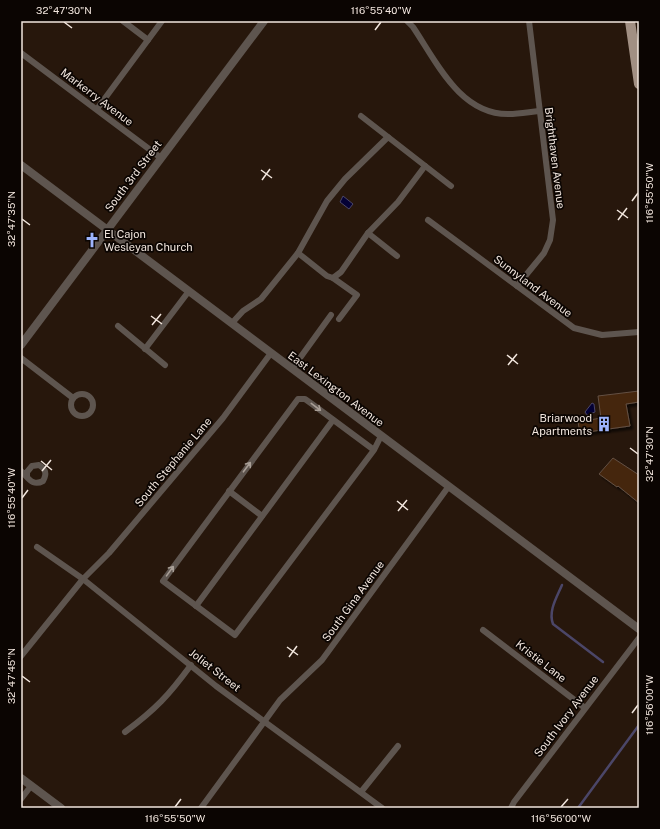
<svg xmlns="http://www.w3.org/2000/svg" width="660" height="829" viewBox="0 0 660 829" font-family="'Public Sans',sans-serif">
<defs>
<filter id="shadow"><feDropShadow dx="3" dy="3" stdDeviation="1" flood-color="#0009"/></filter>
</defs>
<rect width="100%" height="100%" fill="#27170c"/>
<!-- water -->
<g fill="#040135" stroke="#4b4668">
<path d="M343,196L353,204L349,209L340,202Z"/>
<path d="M592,403L594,404L595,412L587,415L585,412Z"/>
</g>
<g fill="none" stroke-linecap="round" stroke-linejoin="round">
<!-- stream -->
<g stroke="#4b4668" stroke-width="2.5">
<path d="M562,585C557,597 548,611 553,624L603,662"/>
<path d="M578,808L639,725"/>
</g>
</g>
<!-- building -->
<g fill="#45250d" stroke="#635043" filter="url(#shadow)">
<path d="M639,391V402L626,404L630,426L580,433L578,422L601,418L598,396Z"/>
<path d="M613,458L639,475V503L618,486L617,487L599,474Z"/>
</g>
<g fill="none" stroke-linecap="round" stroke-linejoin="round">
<!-- minor -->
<g stroke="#5e554f" stroke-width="6">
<path d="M123,21L148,40"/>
<path d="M407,21L413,27C436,61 460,115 509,114C519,114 529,112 539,111"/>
<path d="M21,53L161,158"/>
<path d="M97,109L162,21"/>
<path d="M361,116L388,137"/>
<path d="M428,220L574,328L602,335L639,332"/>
<path d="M298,253L327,276L333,278L341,272L368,233"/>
<path d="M397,256L368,233L398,202L425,166"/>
<path d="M333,278L357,295L339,319"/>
<path d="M517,286L544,253L550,240L553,220L529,21"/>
<path d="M232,323L243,311L261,299L298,253L327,201L345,179L388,137L451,186"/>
<path d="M118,326L165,365"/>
<path d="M145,349L189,291"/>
<path d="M21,358L73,398"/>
<path d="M292,369L331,315"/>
<circle cx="82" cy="405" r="11"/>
<path d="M374,450L312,404L305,399H298L163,581L235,635L374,450L381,436"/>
<path d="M21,471C28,477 32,487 43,481C47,474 46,469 39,465L32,466L27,472V476"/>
<path d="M229,491L262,516"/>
<path d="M37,547L83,579L216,686L382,808"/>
<path d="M196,606L333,420"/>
<path d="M483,630L585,708"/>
<path d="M21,656L83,579L109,553L223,418L271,353"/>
<path d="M125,732C156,709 169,695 191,665"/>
<path d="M361,792L398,746"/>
<path d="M21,799L31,786"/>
<path d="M201,808L280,700L322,660L449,486"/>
<path d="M511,808L514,802L639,638"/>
</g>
<!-- tertiary -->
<g stroke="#5e554f" stroke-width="8">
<path d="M21,165L639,629"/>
<path d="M21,345L264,21"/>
<path d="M21,778L61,808"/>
</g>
<!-- primary -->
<path stroke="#a18f83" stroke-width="10" d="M630,21L639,84"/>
</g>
<!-- one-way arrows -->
<defs><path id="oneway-shaft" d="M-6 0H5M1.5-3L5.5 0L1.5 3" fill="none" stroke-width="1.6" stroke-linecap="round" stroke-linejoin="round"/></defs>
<g stroke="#a89e96">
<use href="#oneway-shaft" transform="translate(316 407) rotate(37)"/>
<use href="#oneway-shaft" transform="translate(247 467) rotate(-53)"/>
<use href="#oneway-shaft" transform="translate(170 571) rotate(-54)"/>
</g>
<!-- ticks -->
<path fill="none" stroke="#f2e6de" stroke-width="1.5" d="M64,22L72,28M375,30L381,22M261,170L272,178M262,180L270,169M632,201L638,193M617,210L628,218M22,219L30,225M618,220L627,208M151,316L162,324M152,325L161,314M507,355L518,364M508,365L517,354M630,448L638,454M41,461L52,470M42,471L51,460M22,498L28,490M397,501L408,510M398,511L407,500M287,647L298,655M289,657L297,646M22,676L30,682M632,713L638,705M175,807L181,799M561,807L568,799"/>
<!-- icons -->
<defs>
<g id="church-bare" transform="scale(1.2)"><path d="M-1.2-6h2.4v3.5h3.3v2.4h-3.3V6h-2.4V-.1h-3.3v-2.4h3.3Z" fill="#9db4fd" stroke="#0b0502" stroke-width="2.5" paint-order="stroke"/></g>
<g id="building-bare" transform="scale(1.2)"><path d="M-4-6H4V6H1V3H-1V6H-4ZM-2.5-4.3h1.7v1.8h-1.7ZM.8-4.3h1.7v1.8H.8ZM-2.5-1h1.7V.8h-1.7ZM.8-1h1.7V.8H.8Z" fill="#9db4fd" stroke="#0b0502" stroke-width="2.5" paint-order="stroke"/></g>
</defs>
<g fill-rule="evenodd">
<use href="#church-bare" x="92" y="240"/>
<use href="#building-bare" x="604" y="424"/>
</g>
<g text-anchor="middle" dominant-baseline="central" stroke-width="3.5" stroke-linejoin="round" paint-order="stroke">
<!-- street labels -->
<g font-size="11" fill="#f2e6de" stroke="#0b0502">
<text transform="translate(97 97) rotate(37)">Markerry Avenue</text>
<text transform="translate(555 158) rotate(83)">Brighthaven Avenue</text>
<text transform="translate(133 176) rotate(-53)">South 3rd Street</text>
<text transform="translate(533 286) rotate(37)">Sunnyland Avenue</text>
<text transform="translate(336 389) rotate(37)">East Lexington Avenue</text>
<text transform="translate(173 462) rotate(-50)">South Stephanie Lane</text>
<text transform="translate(353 601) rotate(-54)">South Gina Avenue</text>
<text transform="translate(541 661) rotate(38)">Kristie Lane</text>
<text transform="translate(215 670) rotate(38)">Joliet Street</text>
<text transform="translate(566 716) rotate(-53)">South Ivory Avenue</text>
</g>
<!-- poi labels -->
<g font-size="11" fill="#f2e6de" stroke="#0b0502" text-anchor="start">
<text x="104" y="234">El Cajon<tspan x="104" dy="13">Wesleyan Church</tspan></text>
<text x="592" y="418" text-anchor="end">Briarwood<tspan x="592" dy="13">Apartments</tspan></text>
</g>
</g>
<!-- border -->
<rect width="660" height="829" fill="none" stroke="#0b0502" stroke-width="44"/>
<rect x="22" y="22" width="616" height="785" fill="none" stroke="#f2e6de" stroke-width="1.5"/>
<g font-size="10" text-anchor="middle" fill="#f2e6de">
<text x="64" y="14">32°47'30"N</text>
<text x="381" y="14">116°55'40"W</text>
<text transform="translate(649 193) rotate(-90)" y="4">116°55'50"W</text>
<text transform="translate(11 219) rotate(-90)" y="4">32°47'35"N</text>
<text transform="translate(649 454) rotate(-90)" y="4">32°47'30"N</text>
<text transform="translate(11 498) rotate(-90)" y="4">116°55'40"W</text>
<text transform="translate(11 676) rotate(-90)" y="4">32°47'45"N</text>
<text transform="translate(649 705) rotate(-90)" y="4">116°56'00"W</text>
<text x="175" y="822">116°55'50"W</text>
<text x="561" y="822">116°56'00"W</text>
</g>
</svg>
